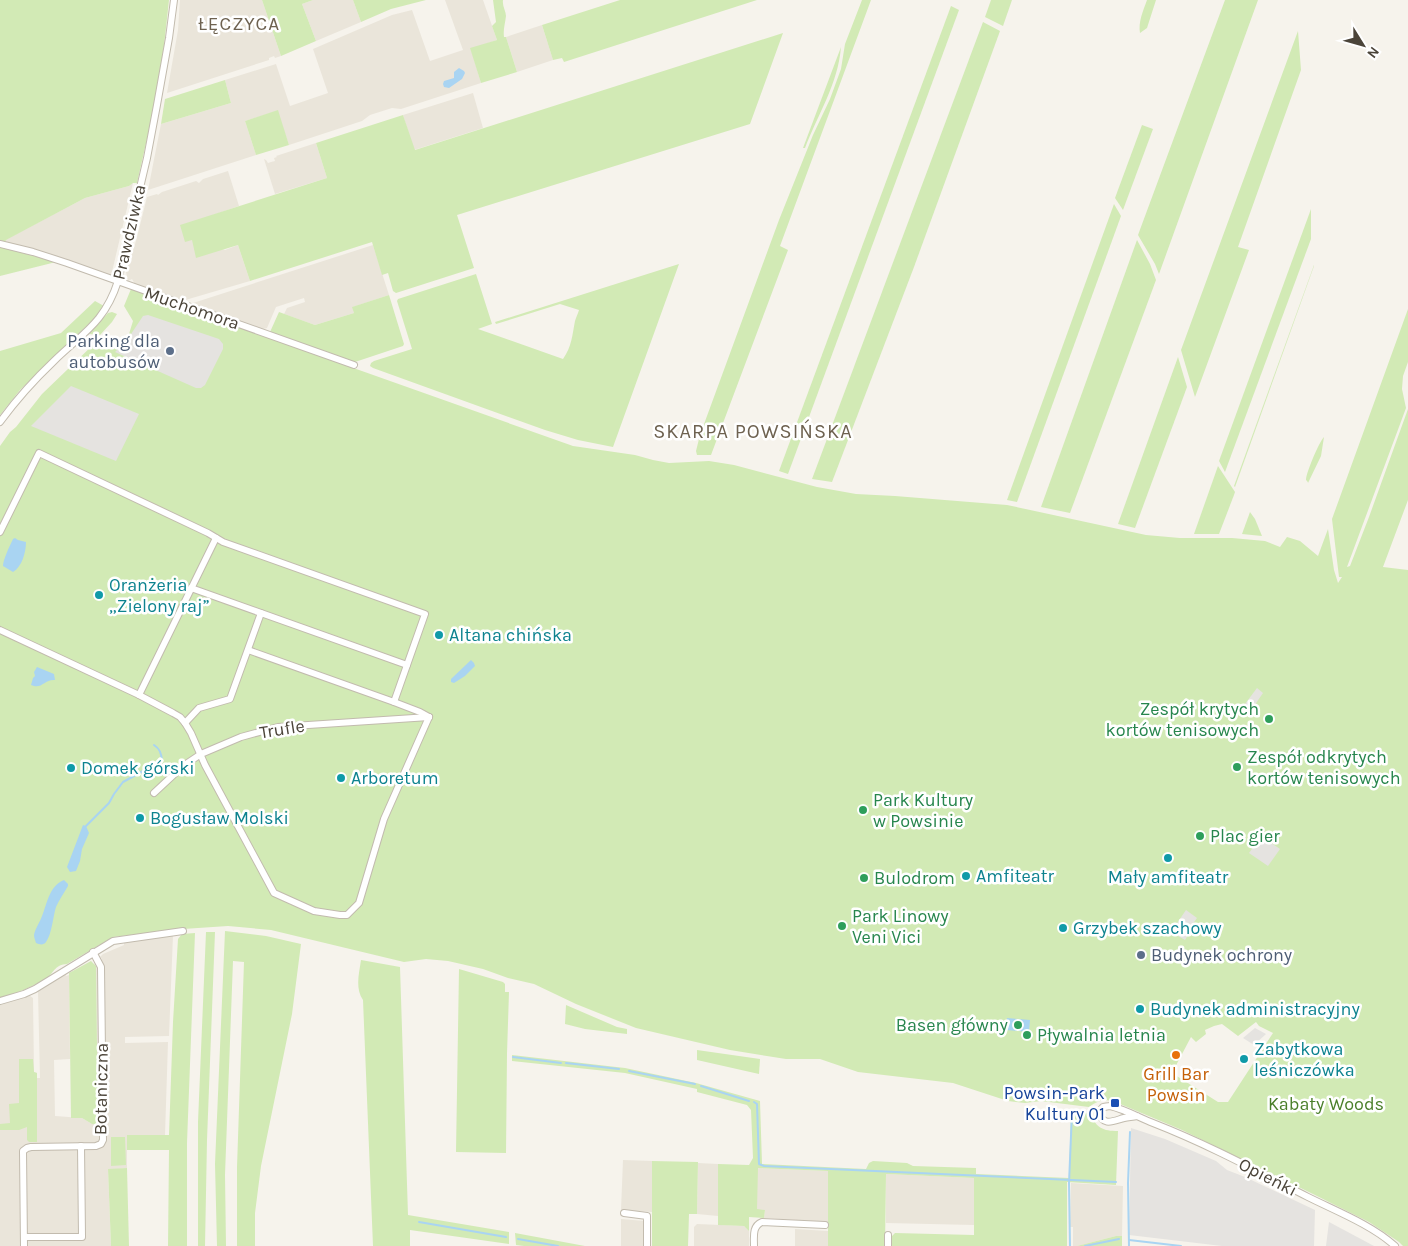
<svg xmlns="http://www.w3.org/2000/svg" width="1408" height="1246" viewBox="0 0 1408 1246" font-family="Karla,sans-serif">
<rect width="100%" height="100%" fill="#f6f3ec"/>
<!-- residential -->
<g fill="#eae5da">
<path d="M180,0H262L281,56L275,58L274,56L269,58V60L167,93L178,30Z"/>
<path d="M313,0H353L361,22L316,41L302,4Z"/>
<path d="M445,0H483L497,40L471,49L481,83L401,109L392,108L370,115L362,121L289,145L277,111L245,121L256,155L148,190L161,124L231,103L225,80L276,64L290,106L328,93L313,49L392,15L412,10L430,61L463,50Z"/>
<path d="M542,25L553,60L517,72L506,37Z"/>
<path d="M473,93L483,128L414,150L403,115Z"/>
<path d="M316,143L327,178L275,194L264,159L266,160L268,163L271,162L275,161L274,158L277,157L276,156Z"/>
<path d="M228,171L239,206L213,215L192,240L225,250L238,245L250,281L182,301L135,284L132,279L128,281L126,272L136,241L147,197L157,194L158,195L162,192L196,181L199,183L203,179Z"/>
<path d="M133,183L111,276L66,259L5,242V240L85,198L129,186Z"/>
<path d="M373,245L389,295L353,307L354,313L315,325L284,314L287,308L305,302L304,298L276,307L267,328L263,329L222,315V313L217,312L216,313L190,304Z"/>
<path d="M173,935L169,1036L125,1037V1043L168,1042L165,1135H127V1168L108,1170L111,1246H0V1004L30,996L33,998L34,1072L37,1073V1078H40L38,991L65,973L66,976L69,975L70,1059L54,1060L55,1116L82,1118L92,1124H97L96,966L94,964L102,959L100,957L103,954L124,945V942Z"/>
<path d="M623,1160L652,1161V1212L621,1210Z"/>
<path d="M698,1163L718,1164V1216L697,1214Z"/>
<path d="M757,1168L828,1171V1222L764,1218L765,1210H757Z"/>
<path d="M886,1174L975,1178L974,1225L886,1223Z"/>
<path d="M1071,1183L1123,1186L1122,1236H1116L1077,1246H1073V1227H1070Z"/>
<path d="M621,1219L645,1221L644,1246H621Z"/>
<path d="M697,1224L744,1226L749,1231V1246H694V1227Z"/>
<path d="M795,1229L828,1231V1246H795Z"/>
</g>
<!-- green -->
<g fill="#d2eab5" fill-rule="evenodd">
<path d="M0,0H169L164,46L151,121L137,183H133L129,186L85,198L6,240L5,242L0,240Z"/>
<path d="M262,0H313L302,4L316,41L281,56Z"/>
<path d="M353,0H426L391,9L361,22Z"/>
<path d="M493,0H503C502,6 506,11 506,16C505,24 503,30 504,37H506L517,72L481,83L470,48L497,40L492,26L496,22Z"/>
<path d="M620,0H757L564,62L562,58L553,60L542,25Z"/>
<path d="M862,0H871L780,246L788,250L711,455H697L696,451L700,435L779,220L813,135L830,99L841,69L845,44Z"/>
<path d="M991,0H1012L1003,26L985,17Z"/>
<path d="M1147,0H1156L1147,28L1140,33C1138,22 1143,11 1147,0Z"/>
<path d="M1225,0H1258L1159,274L1155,264L1138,235Z"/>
<path d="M951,6L959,10L788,474L779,471Z"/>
<path d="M983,22L1000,31L914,267L832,482L812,479Z"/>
<path d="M1298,31L1301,70L1238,247L1249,250L1195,397L1181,350Z"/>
<path d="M783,33L750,124L457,215L474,268L396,293L393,291L388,273L382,275L372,242L250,281L238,245L196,258L192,240L185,242L180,225L327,178L316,143L403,115L415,150Z"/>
<path d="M841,47C838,84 818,114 805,148H803Z"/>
<path d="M225,80L231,103L161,124L165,99Z"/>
<path d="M278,110L289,145L256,155L245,121Z"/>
<path d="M1142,125L1153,129L1123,210L1115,198Z"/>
<path d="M1114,204L1121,216L1017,502L1007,500Z"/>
<path d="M1311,209V239L1225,472L1219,461Z"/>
<path d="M1137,240L1150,264L1156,280L1070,513L1041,507Z"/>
<path d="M0,247L56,262L0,276Z"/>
<path d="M679,264L613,447L578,440L545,430L373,368L370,366L371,363L374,361L412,349L397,301L398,299L476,274L492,324L478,329L563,359C572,346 572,336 575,321C576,317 578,314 579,310L560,304L496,324L495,322Z"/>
<path d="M1314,265V266L1235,487L1234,486Z"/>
<path d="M131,289L573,446L635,455L653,460L669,463L709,461L734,465L817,487L856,494L895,496L1007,505L1146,535L1180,538H1232L1265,541L1280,547L1287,537L1300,541L1318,556L1328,529L1334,570L1338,583L1342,577H1339L1332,519L1408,309V362L1403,376L1402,389L1406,408L1347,567L1350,566L1369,517L1408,409V500L1383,567L1408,570V1246H1403L1399,1242L1369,1222L1315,1195L1182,1130L1113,1101C1103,1099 1097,1101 1089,1107L1041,1101L1025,1103L1008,1101L953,1083L858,1072L820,1059H786L730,1050L636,1028L576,1004L534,984L508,978L483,969L448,961L426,959L404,962L271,930L228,926L183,929L113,937L67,964C55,965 55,971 48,977C44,980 38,983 34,985C23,991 12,994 0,998V446L10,432L16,427L42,394L95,343L109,345L118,344L129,334L133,321L124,306ZM1256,1022L1259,1026L1273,1033L1228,1102H1218L1172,1073L1191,1037L1196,1042L1206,1034L1205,1030L1214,1026L1222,1024L1238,1036Z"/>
<path d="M389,295L404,344L403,346L355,362L270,332L279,312L315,325L354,313L352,307Z"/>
<path d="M95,301L104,306L99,314L20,390L0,415V351L61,333Z"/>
<path d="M112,312L117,314L112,322L100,335L90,334L89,333L108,313Z"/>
<path d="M1178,357L1187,387L1135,528L1118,524Z"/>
<path d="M1324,437L1321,456L1308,483C1308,482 1307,481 1306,480C1306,473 1319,442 1324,437Z"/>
<path d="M1218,466L1235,492L1234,495L1219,534H1194Z"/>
<path d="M1250,512L1255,519L1262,536L1242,534Z"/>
<path d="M225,931L266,936L301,944L292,1014L261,1166L255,1213V1246H237V1167L244,962L233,961L225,1175L226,1246H217L215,1164Z"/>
<path d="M206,932H215L207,1140L205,1246H198V1122Z"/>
<path d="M195,933L187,1143V1246H168L169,1150H127V1135H169L173,1022L178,939L182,934Z"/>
<path d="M361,960L400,967L408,1215L509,1232V1244L410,1230V1246H373L363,1000C355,988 359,974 361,960Z"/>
<path d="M91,961L96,966L98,1124H92L82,1118H71L69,973Z"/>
<path d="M459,969L503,982L505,984V992H509L507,1054L506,1153L456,1152Z"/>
<path d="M566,1005L617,1027L627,1029V1034L585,1029L565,1024Z"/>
<path d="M697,1050L760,1059L759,1074L697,1060Z"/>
<path d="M512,1055L625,1068L696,1083L760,1101L762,1164L866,1169L869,1163L873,1161L907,1163L913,1166L976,1168V1174L1069,1178L1071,1111L1091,1114C1096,1128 1103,1131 1118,1131L1116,1185L1067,1182V1246H890V1238L895,1233L974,1235V1178L886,1174L885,1246H828V1171L758,1168L757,1209L765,1210L764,1218L749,1217V1231L744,1226L718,1225V1164L749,1165L753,1158L751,1110L747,1105L697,1092V1089L625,1073L512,1061Z"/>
<path d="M19,1059H33L34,1072L37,1073V1142H29L27,1140V1127L19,1130H0V1124L10,1123L9,1104L19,1103Z"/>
<path d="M111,1137H125L126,1165L111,1166Z"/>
<path d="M652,1161L698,1162L697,1214H689L688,1246H652Z"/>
<path d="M127,1168L129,1246H111L108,1169Z"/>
<path d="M515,1233L585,1246H524L516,1245Z"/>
<path d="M1116,1236H1122V1246H1077Z"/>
</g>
<!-- parking -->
<g fill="#e5e3e0">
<path d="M148,315L219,339L223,344V349L205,385L201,388H196L115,352L127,340L143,316Z"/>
<path d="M71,386L139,414L116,461L31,426Z"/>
<path d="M1257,688L1263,693L1252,709L1245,704Z"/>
<path d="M1261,836L1280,849L1268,866L1249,853Z"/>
<path d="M1186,910L1197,918L1189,929L1191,930L1185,940L1171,932Z"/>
<path d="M1255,1028L1266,1034L1254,1045L1243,1038Z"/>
<path d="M1131,1128L1165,1139L1216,1161L1227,1170L1245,1177L1315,1210L1314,1246H1222L1129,1235Z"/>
<path d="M1329,1222L1374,1246H1326Z"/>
</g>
<!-- water -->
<g fill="#a9d4f2">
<path d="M459,68L464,71L465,73L462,79L449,88L444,87L443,84L444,81L454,78V72Z"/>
<path d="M15,538L18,540L26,542C26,552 22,567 13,572L3,566C3,560 10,545 13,539Z"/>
<path d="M471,660L474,663L475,666L465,676L454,683L451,682V679Z"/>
<path d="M37,667L54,674L55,680C44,679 42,690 31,685L33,678L35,676L34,672Z"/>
<path d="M83,825L86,826L89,833L82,849L80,861L76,871L70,872L67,867Z"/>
<path d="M64,880L68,884V886C64,893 59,900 56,907C53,916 52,934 46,942C43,946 39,944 36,943C35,940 34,937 34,935C35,929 40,922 42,916C47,904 49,886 64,880Z"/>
<path d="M1007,1018L1030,1020L1029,1032L1006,1030Z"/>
</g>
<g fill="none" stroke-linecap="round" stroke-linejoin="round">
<!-- stream -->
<g stroke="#a9d4f2" stroke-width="2">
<path d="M86,826L109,803L114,794L123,782L145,770L152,763L161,762L162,760C161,753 160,749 154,745"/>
<path d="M513,1057L561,1063"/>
<path d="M566,1063L619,1069"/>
<path d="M629,1071L695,1084"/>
<path d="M701,1086L749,1101"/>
<path d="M754,1102L757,1104L759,1164L764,1166L1116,1182"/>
<path d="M419,1222L506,1237"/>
<path d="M518,1239L558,1246"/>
<path d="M1129,1240L1181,1246"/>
<path d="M1070,1246L1069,1183L1072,1112"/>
<path d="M1085,1246L1119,1239"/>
<path d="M1129,1246L1128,1183L1130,1132"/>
</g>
<!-- minor casing -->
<g stroke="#c2bbae" stroke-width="8">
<g id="minor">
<path d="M0,244L33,252L67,263L354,365"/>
<path d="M0,422C16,400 34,380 54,361C83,333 105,322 118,281L147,158L157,105L169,38L174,0"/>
<path d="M0,532L39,453L208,533L223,542L425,614L394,702"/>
<path d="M191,588L407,665"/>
<path d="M0,630L139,695L173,713L180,717L185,723L191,733L205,765L274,893L314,911L340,915H347L359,903L384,819L429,717"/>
<path d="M248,650L394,702L420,712L429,717"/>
<path d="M139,695L216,538"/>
<path d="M185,723L199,708L230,699L261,613"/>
<path d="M154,793L183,766L201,754L241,737L278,727L429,717"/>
<path d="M0,1001L24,994L35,989L113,941L183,931"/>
<path d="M1137,1116C1132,1117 1128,1117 1124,1118C1113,1121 1103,1127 1099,1112L1103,1107C1106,1107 1107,1106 1110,1106C1124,1109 1140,1118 1153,1123C1207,1144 1257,1171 1308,1197C1336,1211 1372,1225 1395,1246"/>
<path d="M624,1213L647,1216V1246"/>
<path d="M24,1237H82L81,1146"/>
<path d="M24,1246L23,1151L27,1148L31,1147L96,1146L101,1144L103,1140L101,967L93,952"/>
<path d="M754,1246C754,1237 752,1226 762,1222L825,1225"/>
<path d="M888,1246V1235"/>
</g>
</g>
<!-- minor -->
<use href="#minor" stroke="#fff" stroke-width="6"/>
</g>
<!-- markers -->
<g fill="#5c6f8a" stroke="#fff" stroke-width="2">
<circle cx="170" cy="351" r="5"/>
<circle cx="1141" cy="955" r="5"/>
</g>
<g fill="#0f9aa8" stroke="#fff" stroke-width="2">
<circle cx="99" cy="595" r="5"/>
<circle cx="439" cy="635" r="5"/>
<circle cx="71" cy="768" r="5"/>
<circle cx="341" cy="778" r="5"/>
<circle cx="140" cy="818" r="5"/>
<circle cx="1168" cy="858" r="5"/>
<circle cx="966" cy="876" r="5"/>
<circle cx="1063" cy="928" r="5"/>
<circle cx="1140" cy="1009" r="5"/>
<circle cx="1244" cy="1059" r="5"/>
</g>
<g fill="#2e9e5b" stroke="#fff" stroke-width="2">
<circle cx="1269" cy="719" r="5"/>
<circle cx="1237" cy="767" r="5"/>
<circle cx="863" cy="810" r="5"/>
<circle cx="1200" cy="836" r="5"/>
<circle cx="864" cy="878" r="5"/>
<circle cx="842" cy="926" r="5"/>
<circle cx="1018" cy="1025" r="5"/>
<circle cx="1027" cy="1035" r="5"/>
</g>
<circle fill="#e8710a" stroke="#fff" stroke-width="2" cx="1176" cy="1055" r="5"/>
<rect fill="#1a4fb4" stroke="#fff" stroke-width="2" x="1110" y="1098" width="10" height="10" rx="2.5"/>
<g text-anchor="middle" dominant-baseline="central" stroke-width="5" stroke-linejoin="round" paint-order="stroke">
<!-- street labels -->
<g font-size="18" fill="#4b4439" stroke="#fff">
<text transform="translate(129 232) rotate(-77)">Prawdziwka</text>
<text transform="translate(192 308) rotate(19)">Muchomora</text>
<text transform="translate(282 729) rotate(-9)">Trufle</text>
<text transform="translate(101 1089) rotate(-89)">Botaniczna</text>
<text transform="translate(1268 1177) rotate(27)">Opieńki</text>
</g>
<!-- service labels -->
<g font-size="18" fill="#4e5e75" stroke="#fff" text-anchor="end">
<text x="160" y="341">Parking dla<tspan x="160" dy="21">autobusów</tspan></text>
<text x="1151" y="955" text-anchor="start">Budynek ochrony</text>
</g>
<!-- culture labels -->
<g font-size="18" fill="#0d838f" stroke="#fff" text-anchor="start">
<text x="109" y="585">Oranżeria<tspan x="109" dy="21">„Zielony raj”</tspan></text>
<text x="449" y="635">Altana chińska</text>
<text x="81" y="768">Domek górski</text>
<text x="351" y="778">Arboretum</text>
<text x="150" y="818">Bogusław Molski</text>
<text x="976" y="876">Amfiteatr</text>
<text x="1168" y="877" text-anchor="middle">Mały amfiteatr</text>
<text x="1073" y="928">Grzybek szachowy</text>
<text x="1150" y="1009">Budynek administracyjny</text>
<text x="1254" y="1049">Zabytkowa<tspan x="1254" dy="21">leśniczówka</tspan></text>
</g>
<!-- leisure labels -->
<g font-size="18" fill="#27864d" stroke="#fff" text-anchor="start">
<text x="1259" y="709" text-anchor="end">Zespół krytych<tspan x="1259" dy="21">kortów tenisowych</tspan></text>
<text x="1247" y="757">Zespół odkrytych<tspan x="1247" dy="21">kortów tenisowych</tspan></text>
<text x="873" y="800">Park Kultury<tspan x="873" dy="21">w Powsinie</tspan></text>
<text x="1210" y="836">Plac gier</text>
<text x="874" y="878">Bulodrom</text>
<text x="852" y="916">Park Linowy<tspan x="852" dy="21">Veni Vici</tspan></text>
<text x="1008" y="1025" text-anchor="end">Basen główny</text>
<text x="1037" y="1035">Pływalnia letnia</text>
</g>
<!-- food labels -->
<g font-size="18" fill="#c56008" stroke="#fff">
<text x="1176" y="1074">Grill Bar<tspan x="1176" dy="21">Powsin</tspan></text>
</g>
<!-- transit labels -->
<g font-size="18" fill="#164399" stroke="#fff" text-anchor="end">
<text x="1105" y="1093">Powsin-Park<tspan x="1105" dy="21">Kultury 01</tspan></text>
</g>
<!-- park labels -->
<g font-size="18" fill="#4a7f2a" stroke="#fff">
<text x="1326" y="1104">Kabaty Woods</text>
</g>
<!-- neighbourhood labels -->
<g font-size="19" letter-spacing="1" fill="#6e6250" stroke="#fff">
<text x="239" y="24">ŁĘCZYCA</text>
</g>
<!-- quarter labels -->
<g font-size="20" letter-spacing="1" fill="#6e6250" stroke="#fff">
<text x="753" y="431">SKARPA POWSIŃSKA</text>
</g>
</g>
<!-- north arrow -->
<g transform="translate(1363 45) rotate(127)" stroke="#ffffff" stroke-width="4" paint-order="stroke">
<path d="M0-4L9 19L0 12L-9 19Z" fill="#4b4439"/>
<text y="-8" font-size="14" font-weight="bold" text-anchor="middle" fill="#4b4439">N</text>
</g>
</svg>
